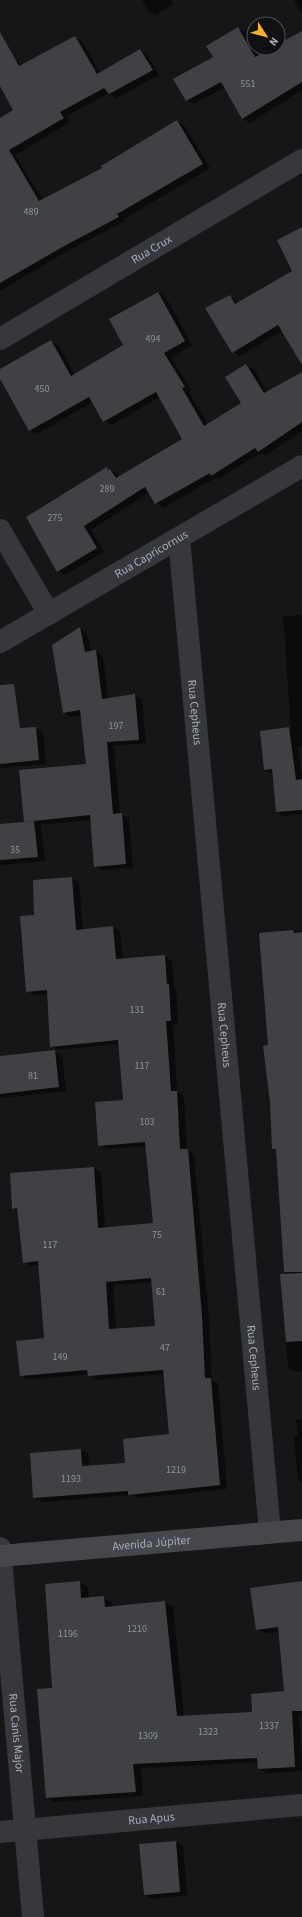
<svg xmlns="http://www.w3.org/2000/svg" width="302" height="1917" viewBox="0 0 302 1917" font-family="'Source Sans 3',sans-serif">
<rect width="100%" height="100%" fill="#161618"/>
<!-- shadow -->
<g fill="#0007" fill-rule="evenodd">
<path d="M142,0H171L174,4L155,15L148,11Z"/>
<path d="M294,0H302V15Z"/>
<path d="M238,28L245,32L259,56L273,48H278V45L302,32V90L250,123L243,119L225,87L194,104L186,100L214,58Z"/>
<path d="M75,37L82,41L100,73L140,50L147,54L159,75L116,98L109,93L67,116L70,122L15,155L43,200L103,169L177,121L184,125L210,168L124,219L125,221L73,248L0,291V120L15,111L0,84V66L14,58L23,66Z"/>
<path d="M158,293L166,297L192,345L171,357L192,391L189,392L208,425L243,404L246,365L254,369L268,393L302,373V431L266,455L261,453L219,479L216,478L163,508L156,503L150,492L91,530L104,552L65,575L58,571L107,468L118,474L119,477L184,439L160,397L111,425L103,421L93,402L37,434L30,430L0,377V370L51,341L58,345L75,375L124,345Z"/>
<path d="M302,295V363L283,330L240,356L233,352L230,296L239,303Z"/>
<path d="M302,615V747H298L302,779V814L284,816L277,812L272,774L265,770L289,728L291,730L285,645H286L283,617Z"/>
<path d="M80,628L87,633L91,652L96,651L103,656L108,699L135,695L142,699L146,743L114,746L120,814L129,818L133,868L102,870L95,866L91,820L38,825L41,826L45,861L0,865V825L28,823L87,765L82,715L71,717L64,713Z"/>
<path d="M19,725L25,729L36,728L43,732L46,764L0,768V727Z"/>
<path d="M72,878L79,882L83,930L113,927L120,932L123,960L165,956L172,961L174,988L176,989L178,1024L173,1025L177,1092L184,1096L187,1149L194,1154L209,1320L212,1380L218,1383L227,1489L137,1498L131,1495L42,1502L34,1498L81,1450L88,1454L89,1466L127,1464L170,1434L165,1374L96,1380L89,1374L28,1380L21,1376L45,1339L39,1265L31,1266L24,1262L19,1211L13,1208L94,1168L101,1172L105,1228L154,1224L147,1146L106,1149L99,1145L124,1101L119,1044L58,1050L51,1046L48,994L34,995L27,991L35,916ZM152,1282L156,1327L116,1329L113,1285Z"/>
<path d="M302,931V1371L296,1372L288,1368L281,1275H285L280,1191L278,1151L273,1148L269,1046L260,934Z"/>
<path d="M54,1051L62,1055L66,1091L4,1098L0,1096V1057Z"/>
<path d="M302,1419V1482L298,1479L294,1436L298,1435L296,1420Z"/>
<path d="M80,1582L88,1587L89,1598L103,1597L111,1602L112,1607L165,1602L173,1607L184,1716L253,1713L302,1691V1715L299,1716L302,1771L267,1773L259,1769V1762L141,1768L143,1796L55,1802L47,1798L53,1689Z"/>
<path d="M302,1583V1636L279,1632L264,1633L257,1629Z"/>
<path d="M175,1842L183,1846L187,1895L152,1899L145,1895Z"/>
</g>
<!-- building -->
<g fill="#404145" fill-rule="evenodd">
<path d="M238,27L255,57L271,48H278V44L302,31V82L242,119L221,82L186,101L173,79L213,57L206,46Z"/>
<path d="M0,32L19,66L75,36L97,74L140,49L153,70L109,94L104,88L60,112L64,118L9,150L39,201L102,168L101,166L177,120L203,164L117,214L119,217L66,245L0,283V118L13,110L0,86Z"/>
<path d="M302,227V365L278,325L232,353L205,308L230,295L235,304L292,271L277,240Z"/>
<path d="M158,292L185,341L164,353L185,387L182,388L204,426L241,403L225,377L246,364L264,393L302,372V422L258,452L255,448L211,476L210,473L155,504L145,487L84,526L97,548L57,572L26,517L107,467L108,470L110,469L116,478L182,439L156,392L103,422L89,397L29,431L0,379V369L51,340L71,376L123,345L109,319Z"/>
<path d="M80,627L85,652L96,650L102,699L135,694L139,740L107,742L113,814L122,813L126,864L94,867L90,815L24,822L19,770L86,764L80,710L63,713L52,645Z"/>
<path d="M14,684L20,728L36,727L39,760L0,764V685Z"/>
<path d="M289,727L296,780L302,779V810L276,812L272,769L264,770L260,731Z"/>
<path d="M34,821L38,857L0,860V824Z"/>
<path d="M72,877L76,930L113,926L116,959L165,955L167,984H169L171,1021H166L171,1091H177L180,1149H188L202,1316L205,1378H211L220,1485L128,1495V1491L33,1498L30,1453L81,1449L82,1466L125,1463L123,1439L169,1434L163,1370L88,1376L87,1370L20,1376L16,1341L44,1338L38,1261L23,1263L17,1208L12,1209L10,1173L94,1167L98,1228L153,1223L145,1142L98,1146L95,1102L123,1100L118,1040L50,1047L47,990L26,992L20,916L34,915L33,880ZM151,1278L155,1326L109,1329L106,1282Z"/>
<path d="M293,930L294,933L302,932V1272H284L276,1149H272L270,1102L263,1046L268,1045L259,933Z"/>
<path d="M55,1050L59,1087L0,1094V1056Z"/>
<path d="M302,1273V1341L286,1342L280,1274Z"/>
<path d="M80,1581L81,1598L104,1596L105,1607L165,1601L177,1716L252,1712L251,1694L284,1691L278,1627L256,1630L250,1588L302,1581V1711H292L295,1767L258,1769L257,1758L133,1764L136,1792L46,1798L37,1689L52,1688L45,1584Z"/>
<path d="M176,1841L180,1892L144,1895L139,1844Z"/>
</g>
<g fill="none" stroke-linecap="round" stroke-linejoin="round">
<!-- minor -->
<g stroke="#37383d" stroke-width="22">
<path d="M0,530L49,614"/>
<path id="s1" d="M179,538L270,1532"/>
<path id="s2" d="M0,642L302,466"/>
<path id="s3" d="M0,1548L33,1917"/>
<path id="s4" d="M0,1832L302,1805"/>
</g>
<!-- tertiary -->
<path stroke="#37383d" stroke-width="22" id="s5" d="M0,339L302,160"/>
<!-- secondary -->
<path stroke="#45474d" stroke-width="22" id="s6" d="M0,1556L302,1530"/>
</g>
<g text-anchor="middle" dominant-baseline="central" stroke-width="3" stroke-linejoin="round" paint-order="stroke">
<!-- number labels -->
<g font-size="10" fill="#8e929b">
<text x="248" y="84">551</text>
<text x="31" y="212">489</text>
<text x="153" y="339">494</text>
<text x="42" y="389">450</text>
<text x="107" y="489">289</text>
<text x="55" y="518">275</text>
<text x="116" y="726">197</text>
<text x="15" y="850">35</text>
<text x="137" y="1010">131</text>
<text x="142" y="1066">117</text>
<text x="33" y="1076">81</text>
<text x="147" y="1122">103</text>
<text x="157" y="1235">75</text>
<text x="50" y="1245">117</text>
<text x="161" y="1292">61</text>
<text x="165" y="1348">47</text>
<text x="60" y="1357">149</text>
<text x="176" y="1470">1219</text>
<text x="71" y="1479">1193</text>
<text x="137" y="1629">1210</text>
<text x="68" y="1634">1196</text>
<text x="269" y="1726">1337</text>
<text x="208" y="1732">1323</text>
<text x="148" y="1736">1309</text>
</g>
<!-- street labels -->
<g font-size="12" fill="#a8adb8" stroke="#111113">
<text stroke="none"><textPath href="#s5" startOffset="176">Rua Crux</textPath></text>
<text stroke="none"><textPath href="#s2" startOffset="175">Rua Capricornus</textPath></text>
<text stroke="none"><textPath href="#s1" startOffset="175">Rua Cepheus</textPath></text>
<text stroke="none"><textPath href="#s1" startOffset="499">Rua Cepheus</textPath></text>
<text stroke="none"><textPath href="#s1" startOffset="823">Rua Cepheus</textPath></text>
<text stroke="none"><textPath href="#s6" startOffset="152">Avenida Júpiter</textPath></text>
<text stroke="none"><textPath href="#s3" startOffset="186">Rua Canis Major</textPath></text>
<text stroke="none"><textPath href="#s4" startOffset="152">Rua Apus</textPath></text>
</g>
</g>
<!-- north arrow -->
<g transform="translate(266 36) rotate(126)"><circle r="19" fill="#111113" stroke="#4d4f55"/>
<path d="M0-3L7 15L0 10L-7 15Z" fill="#f2b134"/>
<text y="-6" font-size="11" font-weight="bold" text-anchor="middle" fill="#a8adb8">N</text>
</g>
</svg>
